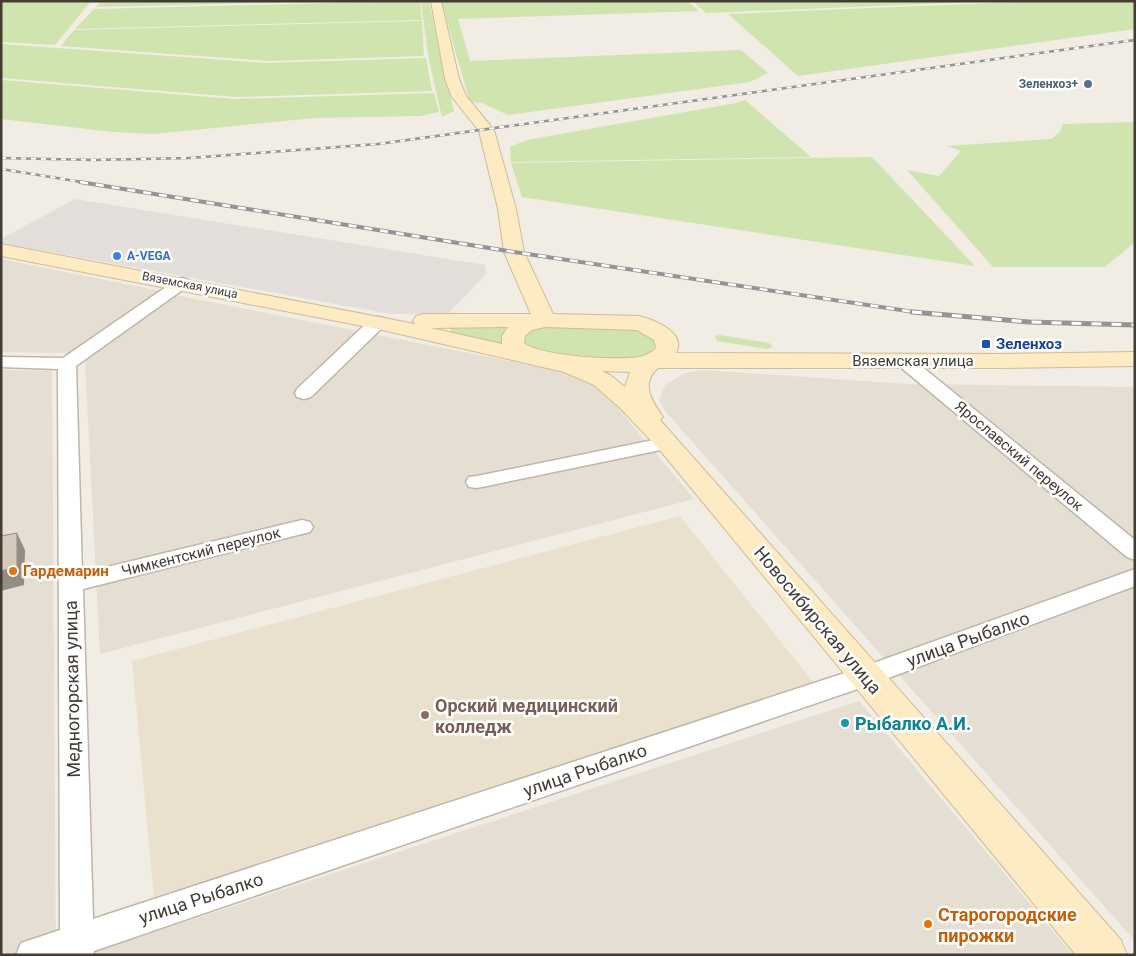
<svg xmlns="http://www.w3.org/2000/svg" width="1136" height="956" viewBox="0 0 1136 956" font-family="Roboto,sans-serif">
<rect width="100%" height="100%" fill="#f1ece4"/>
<!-- residential -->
<g fill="#e5ded2">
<path d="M1,259L160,291L69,353L1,352Z"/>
<path d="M175,295L580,375L610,399L694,499L100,654L85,360Z"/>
<path d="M1,370L52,371L56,955H1Z"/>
<path d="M703,370L907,384L1135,387V941L665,411L659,400L665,385L685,373Z"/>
<path d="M859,701L1073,955H84Z"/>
</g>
<!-- industrial -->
<path fill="#e3ded9" d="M75,199L485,265L486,274L448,314H391L1,243V239Z"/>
<!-- education -->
<path fill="#eae0ce" d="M680,516L814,683L154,897L132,661Z"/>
<!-- green -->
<g fill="#cfe4ae">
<path d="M1,1H91L55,45L1,42Z"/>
<path d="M102,1H343L96,7Z"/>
<path d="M420,1L422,20L75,29L94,9Z"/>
<path d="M421,1H429L442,64L454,111L442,117L428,56Z"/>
<path d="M441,1H688L699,11L458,19L470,61L741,50L768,73L750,82L508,115L482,103L470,102Z"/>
<path d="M693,1H995L706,13Z"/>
<path d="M1042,1H1135V29L798,76L728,14Z"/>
<path d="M422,21L424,56L270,61L61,46L74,30Z"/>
<path d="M1,44L266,63L426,58L432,91L237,97L1,78Z"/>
<path d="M1,80L234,99L434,93L439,112L420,116L314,118L154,134L113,132L1,119Z"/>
<path d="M745,100L811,157L511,162L510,147L527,140L736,103Z"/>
<path d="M1135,122V242L1105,267H993L907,170L939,176L961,151L947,146L1051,139L1060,132L1063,124Z"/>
<path d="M872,157L975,266L522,197L511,163Z"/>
<path d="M541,325L634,328L654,338L656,344L649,353L638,358L620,360L545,354L525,346L522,336Z"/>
<path d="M452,328H508L503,333V344L450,332Z"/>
<path d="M720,335L769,343L773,347L767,349L717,341L715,336Z"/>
</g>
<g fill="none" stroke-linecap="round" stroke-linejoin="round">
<!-- street casing -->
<g stroke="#bfb6aa" stroke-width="3">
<g id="street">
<path d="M182,278L188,280L190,283L188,286L76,366L82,573L302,520L310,522L313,527L310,532L83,589L93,919L857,669L1135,569V586L875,683L94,951L93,955H16L21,943L60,930L58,369L1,367V357L63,358L176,280Z"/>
<path d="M378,317L384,318L386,322L384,326L311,397L304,399L297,397L295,393L297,389L372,318Z"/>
<path d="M904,356L910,357L1135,540V560L1127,557L898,365L895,361L898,357Z"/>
<path d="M668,437L675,439L678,443L675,447L477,488L469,487L466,482L469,477L477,476Z"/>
</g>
</g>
<!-- secondary casing -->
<g stroke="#d0bc96" stroke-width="2">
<path id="secondary" d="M431,1H441L459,79L466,96L494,130L516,209L524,252L553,314L639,316C654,320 687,332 676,353L999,354L1135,352V366L999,368H658C640,384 652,401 663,417L660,420L1121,940L1127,955H1076L659,449L619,407L594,385L564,372L378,329L1,256V244L415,324L413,321L416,316L424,314H531L504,252L498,209L479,131L452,97L445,79ZM508,327L502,336V344L431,328ZM545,327L637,330L654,340L656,348C652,352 648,354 643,356C623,362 539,356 524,343L525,336L532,330ZM602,371L630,372L625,387L610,375Z"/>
</g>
<!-- street -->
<use href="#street" fill="#fff" fill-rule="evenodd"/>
<!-- secondary -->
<use href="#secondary" fill="#fcebc3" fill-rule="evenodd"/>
<!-- rail-far2 casing -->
<g stroke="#949494" stroke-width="2.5">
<g id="rail-far2">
<path d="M1,158L95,160L189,158L378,144L1135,40"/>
<path d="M1,169L88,183"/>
</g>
</g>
<!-- rail-far1 casing -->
<g stroke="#949494" stroke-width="4">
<path id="rail-far1" d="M80,182L514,252L921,313"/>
</g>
<!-- rail casing -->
<g stroke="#949494" stroke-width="5">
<path id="rail" d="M912,312L1029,322L1135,325"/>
</g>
<!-- rail-far2 -->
<use href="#rail-far2" stroke="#fff" stroke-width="2" stroke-dasharray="5" stroke-linecap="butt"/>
<!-- rail-far1 -->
<use href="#rail-far1" stroke="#fff" stroke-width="2.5" stroke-dasharray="8" stroke-linecap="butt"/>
<!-- rail -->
<use href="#rail" stroke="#fff" stroke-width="3" stroke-dasharray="10" stroke-linecap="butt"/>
</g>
<!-- shaded-wall -->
<path fill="#958d84" d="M17,533L25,550L24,585L1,591V571Z"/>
<!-- building -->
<path fill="#d5cabd" stroke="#958d84" d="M17,533V567L1,571V536Z"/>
<!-- markers -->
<circle fill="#5c6f8a" stroke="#fff" stroke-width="2" cx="1088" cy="84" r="5"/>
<circle fill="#3f7fe0" stroke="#fff" stroke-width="2" cx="117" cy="256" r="5"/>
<rect fill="#1a4fb4" stroke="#fff" stroke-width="2" x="981" y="339" width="10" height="10" rx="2.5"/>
<g fill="#e8710a" stroke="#fff" stroke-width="2">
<circle cx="13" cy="571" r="5"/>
<circle cx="928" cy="924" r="5"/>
</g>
<circle fill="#8d6e63" stroke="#fff" stroke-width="2" cx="425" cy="715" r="5"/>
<circle fill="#0f9aa8" stroke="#fff" stroke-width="2" cx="845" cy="723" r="5"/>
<g text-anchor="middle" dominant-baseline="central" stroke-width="5" stroke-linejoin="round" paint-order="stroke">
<!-- far-service labels -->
<g font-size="12" font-weight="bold" fill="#4e5e75" stroke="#fff" text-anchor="end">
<text x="1078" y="84">Зеленхоз+</text>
</g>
<!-- far-shop labels -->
<g font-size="12" font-weight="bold" fill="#366cbe" stroke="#fff" text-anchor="start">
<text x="127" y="256">A-VEGA</text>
</g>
<!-- far-street labels -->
<g font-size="12" fill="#433c34" stroke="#fff">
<text transform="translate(190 285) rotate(11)">Вяземская улица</text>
</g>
<!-- transit labels -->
<g font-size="15" font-weight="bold" fill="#164399" stroke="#fff" text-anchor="start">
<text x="996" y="344">Зеленхоз</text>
</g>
<!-- street labels -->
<g font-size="15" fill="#433c34" stroke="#fff">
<text x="913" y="361">Вяземская улица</text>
<text transform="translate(1019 456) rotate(40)">Ярославский переулок</text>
<text transform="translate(201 552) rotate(-14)">Чимкентский переулок</text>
</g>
<!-- food labels -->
<g font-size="15" font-weight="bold" fill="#c56008" stroke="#fff" text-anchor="start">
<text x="23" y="571">Гардемарин</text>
</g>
<!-- near-street labels -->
<g font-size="18" fill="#433c34" stroke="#fff">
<text transform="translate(818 620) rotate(50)">Новосибирская улица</text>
<text transform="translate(968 639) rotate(-20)">улица Рыбалко</text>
<text transform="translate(72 689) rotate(-91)">Медногорская улица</text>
<text transform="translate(585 770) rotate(-19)">улица Рыбалко</text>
<text transform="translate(201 898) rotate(-18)">улица Рыбалко</text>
</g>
<!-- near-education labels -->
<g font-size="18" font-weight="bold" fill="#785e54" stroke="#fff" text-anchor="start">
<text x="435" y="705">Орский медицинский<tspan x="435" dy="21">колледж</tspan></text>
</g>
<!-- near-culture labels -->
<g font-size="18" font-weight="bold" fill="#0d838f" stroke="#fff" text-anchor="start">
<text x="855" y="723">Рыбалко А.И.</text>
</g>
<!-- near-food labels -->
<g font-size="18" font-weight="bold" fill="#c56008" stroke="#fff" text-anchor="start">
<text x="938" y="914">Старогородские<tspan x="938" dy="21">пирожки</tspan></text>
</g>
</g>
<!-- border -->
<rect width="1136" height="956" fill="none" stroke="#433c34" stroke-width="5"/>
</svg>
